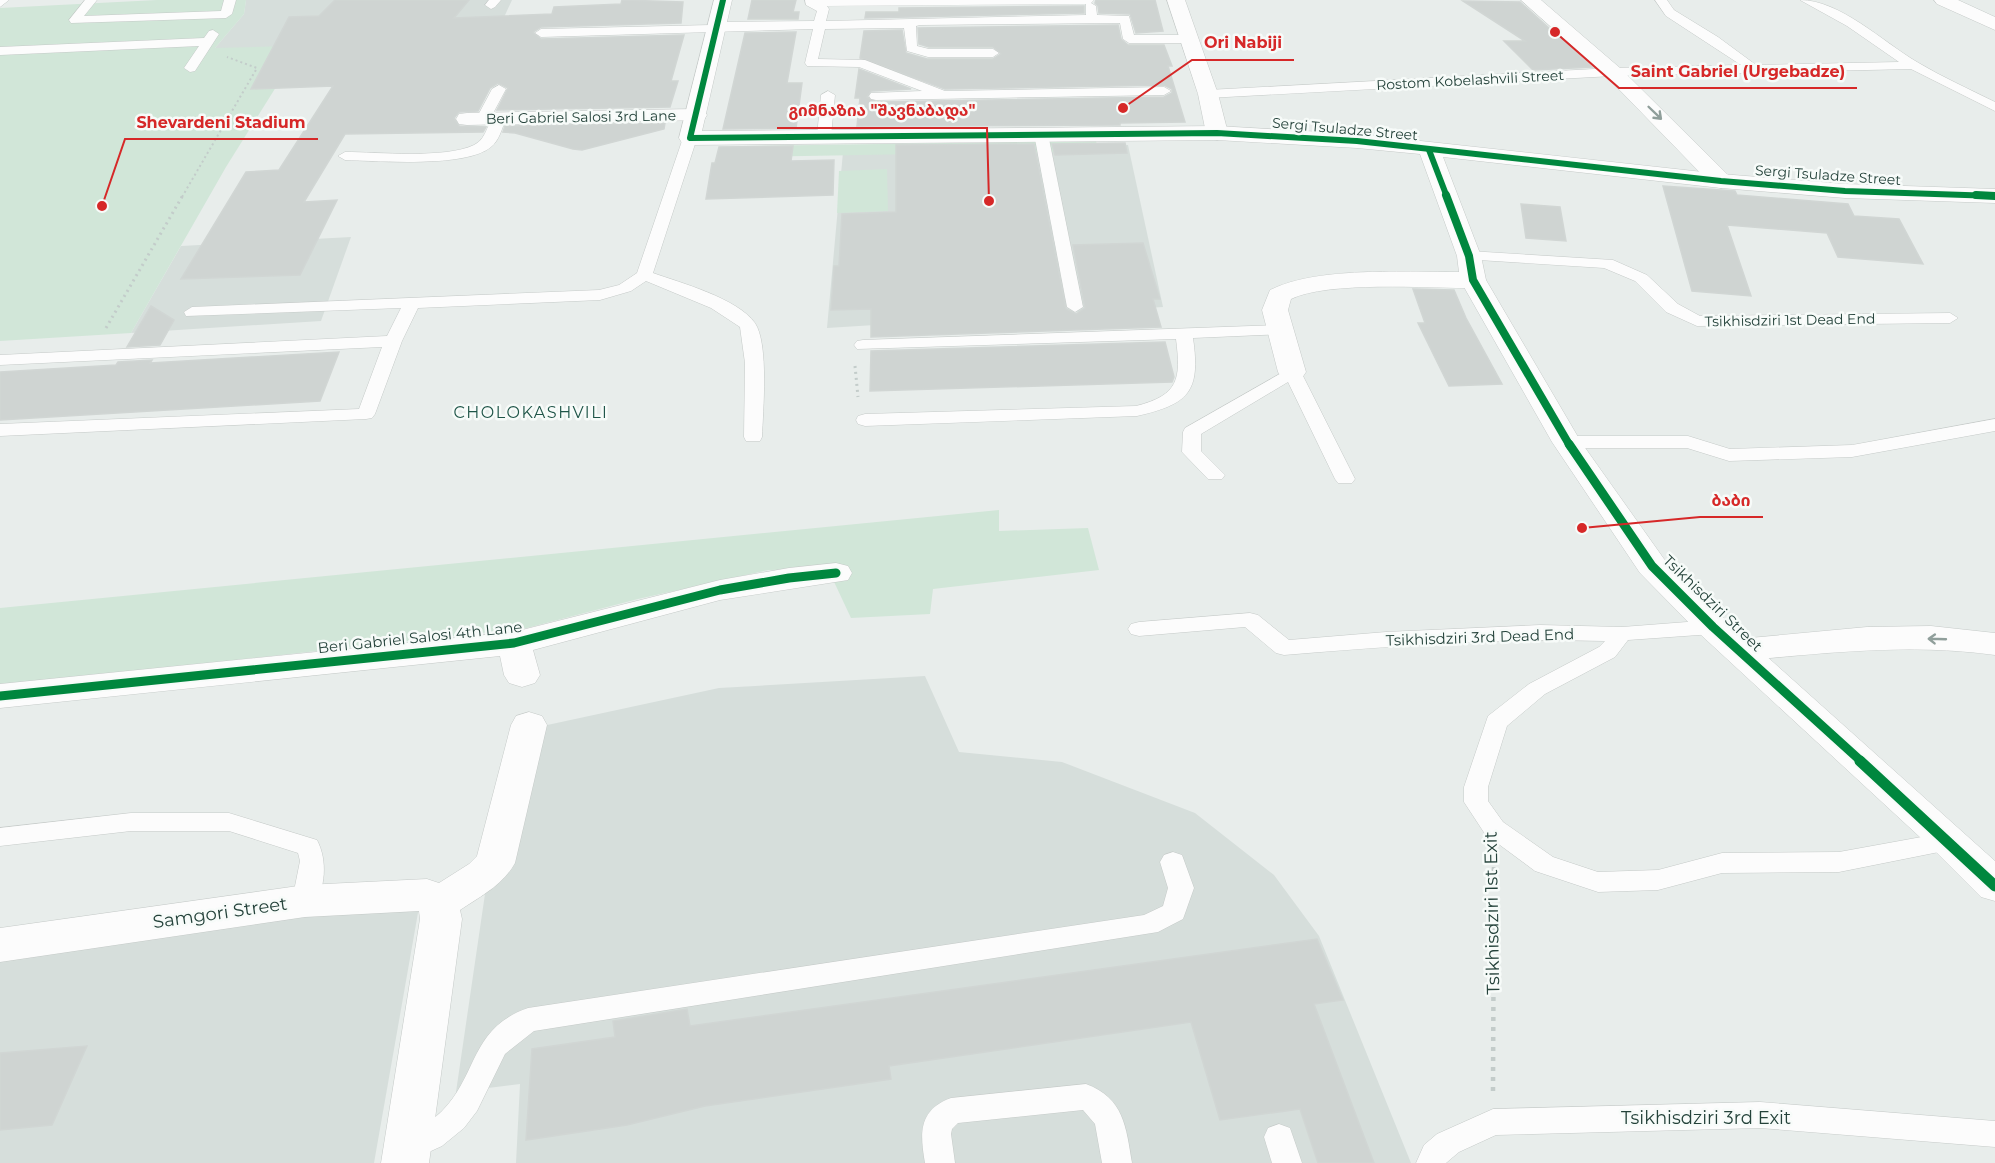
<svg xmlns="http://www.w3.org/2000/svg" width="1995" height="1163" viewBox="0 0 1995 1163" font-family="Montserrat,'Noto Sans Georgian',sans-serif">
<rect width="100%" height="100%" fill="#e8edeb"/>
<!-- built -->
<g fill="#d6dedb">
<path d="M246,0H512L483,63L215,48L244,14Z"/>
<path d="M1128,145L1163,307L827,328L843,152Z"/>
<path d="M351,237L321,321L131,333L181,246Z"/>
<path d="M925,676L959,752L1062,762L1195,813L1274,875L1319,936L1411,1163H516L520,1084L456,1092L485,894L538,727L719,688Z"/>
<path d="M419,907L374,1163H0V954L297,908Z"/>
</g>
<!-- green -->
<g fill="#d1e6d8">
<path d="M157,0H246L244,14L215,48L288,46L291,63L226,167L131,333L0,341V8Z"/>
<path d="M1096,141L1098,151L743,157L745,146Z"/>
<path d="M887,169L888,211L837,213L839,171Z"/>
<path d="M999,510V531L1088,528L1099,570L933,589L930,614L851,618L828,569L768,570L638,599L527,628L0,686V608Z"/>
</g>
<!-- building -->
<g fill="#cfd4d2" stroke="#d1d6d4" stroke-width="1.5">
<path d="M335,0H469L454,18L552,14L554,7L621,4L622,0L683,2L681,23L541,27L533,32L541,39L684,35L671,81H678L670,107L497,110L508,88L498,83L490,88L478,111L459,112L454,118L459,126L486,127L483,132L345,134L304,202L337,200L300,275L181,279L246,172L279,170L333,86L251,89L289,17L319,16Z"/>
<path d="M752,0H796L793,12H799L798,19H748Z"/>
<path d="M1096,0H1155L1163,31L1136,33L1130,14L1099,13L1098,6L1095,3Z"/>
<path d="M1463,1L1520,2L1592,67L1533,70L1504,41H1525Z"/>
<path d="M1084,6V13L865,18L866,12H899V8Z"/>
<path d="M1118,25L1121,39L1128,45H1164L1172,66H1168L1185,122L1120,123V125L857,126L860,98H855L859,69L911,89L871,91L867,97L876,102L1164,97L1172,93V89L1164,85L945,89L860,58L864,31L902,30L906,53L927,59H993L1001,54L993,47H929L919,44L918,28Z"/>
<path d="M796,32L787,83H802L796,128L723,129L745,33Z"/>
<path d="M665,123L664,129L582,150L573,149L515,133L503,132L505,126Z"/>
<path d="M1125,143L1127,153L1055,155L1052,144Z"/>
<path d="M1034,144L1066,309L1076,314L1085,308L1073,245L1143,243L1160,299H1153L1161,327L871,337V309L831,310L834,266H839L842,214L896,212V145Z"/>
<path d="M793,146L791,161L834,160L833,195L706,199L712,163H715L719,147Z"/>
<path d="M1663,186L1735,191L1737,195L1848,204L1854,216L1899,219L1923,264L1838,257L1827,233L1727,225L1751,296L1692,291Z"/>
<path d="M1521,204L1560,207L1566,241L1526,238Z"/>
<path d="M1413,289L1454,290L1466,318L1502,384L1449,386L1418,323H1425Z"/>
<path d="M151,306L174,320L160,345L127,347Z"/>
<path d="M1165,342L1174,377L1172,382L870,391L871,351Z"/>
<path d="M339,352L320,401L0,420V372L116,365L118,362L152,360L150,363Z"/>
<path d="M1317,939L1343,1000L1314,1004L1374,1163H1318L1300,1109L1220,1120L1191,1022L889,1066L891,1079L705,1106L627,1125L526,1140L532,1049L615,1037L613,1021L687,1009L690,1026Z"/>
<path d="M87,1046L52,1125L0,1130V1053Z"/>
</g>
<g fill="none" stroke-linecap="round" stroke-linejoin="round">
<!-- service casing -->
<g stroke="#c5cac8" stroke-width="1">
<g id="service">
<path d="M0,0H9L0,7Z"/>
<path d="M85,0H97L84,16L221,11L224,0H236L232,14L226,18L71,23L69,20Z"/>
<path d="M489,0H501L495,7L491,9L485,5Z"/>
<path d="M805,0H1094L1091,3L1096,6L1097,15L1129,16L1134,35H1189L1195,39L1189,43H1129L1123,39L1120,23L920,25L916,26L917,46L929,49H993L999,53L993,57H928L907,51L904,28L825,29L818,59L865,60L945,91L1164,87L1171,91L1164,95L876,100L871,99L869,96L871,93L922,91L859,67L807,66L805,63L813,29L541,37L535,33L541,29L711,25L717,22L814,21L817,11L806,5ZM1086,4V15L826,21L829,9L827,6Z"/>
<path d="M1655,0H1667L1674,10L1718,37L1756,65L1899,62L1847,26L1800,0C1840,0 1883,42 1917,62C1942,77 1969,89 1995,102V111L1911,69L1613,76L1208,98L1201,94L1208,90L1613,68L1741,65L1666,16Z"/>
<path d="M213,30L219,34L195,71L190,72L184,68L199,46L0,55V47L204,38L209,31Z"/>
<path d="M499,85L506,89L490,119L483,123L478,122L476,119L492,89Z"/>
<path d="M828,91L835,95L831,136L824,140L817,136L821,95Z"/>
<path d="M499,115L506,119C502,128 499,141 491,147C466,168 378,161 345,160L338,156L345,152C378,152 445,159 474,145C489,138 486,118 499,115Z"/>
<path d="M1041,130L1048,134L1083,307L1075,312L1067,307L1034,134Z"/>
<path d="M690,134L697,138L653,273C681,283 737,298 755,323C769,344 763,411 762,437L760,441H746L744,437L745,363L740,327L711,308L646,281L631,291L600,300L418,308L402,341L375,414L372,418L366,419L0,436V424L359,409L382,347L0,365V355L387,336L401,308L186,316L184,312L192,307L599,290L619,285L637,273L683,138Z"/>
<path d="M1469,251L1613,260L1647,275L1678,304L1700,316L1950,313L1958,318L1950,323L1697,326L1666,312L1635,281L1604,268L1463,259L1461,256Z"/>
<path d="M1280,325L1286,326L1288,330L1286,334L1193,338C1201,393 1188,404 1137,416L865,426L858,424L856,420L858,416L865,414L1136,406C1179,395 1181,379 1176,339L857,349L854,345L857,341L863,340Z"/>
<path d="M1292,367L1298,368L1301,372L1355,479L1352,483H1338L1335,479L1288,382L1201,434V451L1225,475L1222,479H1208L1182,452L1183,432L1185,428Z"/>
<path d="M1995,419V431L1852,457L1729,461L1687,448H1567L1560,446L1558,442L1560,438L1567,436H1688L1730,449L1852,445Z"/>
<path d="M1250,613L1258,615L1289,640L1386,632L1540,625L1622,627L1713,620L1721,622L1724,627L1721,632L1713,634L1628,640L1615,657L1545,694L1507,726L1488,787V801L1503,822L1553,857L1598,872L1658,870L1722,853L1839,852L1949,832L1958,834L1962,841L1958,848L1949,850L1839,872L1722,873L1658,890L1598,892L1535,871L1485,834L1464,802V787L1488,716L1529,684L1599,647L1605,641C1497,638 1391,646 1284,655L1276,653L1245,627L1139,636L1131,634L1128,629L1131,624L1139,622Z"/>
<path d="M131,813H229L317,840C328,861 325,888 314,908L305,911L296,908L292,901L300,861L298,853L229,831H131L0,846V828Z"/>
<path d="M1173,852L1182,855L1194,888L1183,919L1158,932L534,1031L505,1054L477,1111L464,1128L442,1146L407,1162L396,1158L392,1149C401,1131 428,1126 442,1111C478,1075 470,1028 528,1008L1144,915L1163,906L1168,888L1160,862L1164,855Z"/>
<path d="M1086,1084C1124,1098 1126,1127 1132,1163H1102L1095,1124L1083,1110L958,1123L952,1129L951,1134L955,1163H925C920,1134 918,1110 951,1098Z"/>
<path d="M1760,1102L1995,1121V1147L1760,1128L1496,1135L1459,1152L1446,1163H1416L1424,1145L1437,1134L1493,1109Z"/>
<path d="M1279,1124L1290,1128L1302,1163H1272L1264,1137L1268,1128Z"/>
</g>
</g>
<!-- minor casing -->
<g stroke="#c5cac8" stroke-width="1">
<g id="minor">
<path d="M1167,0H1185L1218,94L1228,133L1225,138L1217,140L1209,138L1206,133L1198,94Z"/>
<path d="M1521,0H1541L1620,68L1729,176L1732,181L1729,186L1721,188L1713,186L1606,76Z"/>
<path d="M1934,0H1958L1995,17V30L1937,4Z"/>
<path d="M696,109L704,110L707,115L704,120L467,125L459,124L456,119L459,114L467,113Z"/>
<path d="M1473,272L1482,275L1486,280L1482,285L1473,288C1429,288 1327,281 1291,299L1288,310L1306,372L1302,378L1292,380L1282,378L1278,372L1262,310L1270,290C1320,265 1415,273 1473,272Z"/>
<path d="M836,563L848,566L852,573L848,580L720,600L533,650L540,675L535,683L522,687L509,683L504,675L500,656L0,708V684L514,632L720,580L789,568Z"/>
<path d="M1931,626L1995,633V655C1909,643 1825,653 1739,661L1727,658L1722,650L1727,642L1739,639L1867,627Z"/>
<path d="M529,712L542,716L547,725L515,863C503,885 481,896 460,910L462,919L429,1163H381L420,919L419,911L305,917L0,962V928L305,885L427,879L439,883L469,864L477,856L511,725L516,716Z"/>
</g>
</g>
<!-- tertiary casing -->
<g stroke="#c5cac8" stroke-width="1">
<path id="tertiary" d="M714,0H732L702,131L1217,126L1357,134L1721,174L1845,184L1995,189V203L1845,198L1721,188L1443,157L1481,256L1486,280L1581,442L1664,559L1725,619L1995,861V901L1981,897L1935,851L1701,635L1640,573L1552,442L1460,280L1457,256L1420,154L1357,148L1217,140L690,145L682,143L679,138Z"/>
</g>
<!-- path-far2 -->
<path stroke="#c3ccca" stroke-width="2" stroke-dasharray="2 3" stroke-linecap="butt" d="M182,197L257,68L227,57"/>
<!-- path-far1 -->
<g stroke="#c3ccca" stroke-width="3" stroke-dasharray="2 4" stroke-linecap="butt">
<path d="M106,328L183,195"/>
<path d="M855,366L858,397"/>
</g>
<!-- path -->
<path stroke="#c3ccca" stroke-width="4.5" stroke-dasharray="4 6" stroke-linecap="butt" d="M1493,1091L1494,865"/>
<!-- service -->
<use href="#service" fill="#fcfcfc" fill-rule="evenodd"/>
<!-- minor -->
<use href="#minor" fill="#fcfcfc" fill-rule="evenodd"/>
<!-- tertiary -->
<use href="#tertiary" fill="#fcfcfc" fill-rule="evenodd"/>
<!-- cycleway-far3 casing -->
<g stroke="#f7fbf9" stroke-width="8">
<g id="cycleway-far3">
<path d="M723,0L690,138L1217,133L1357,141L1721,181L1845,191L1995,196"/>
<path d="M1429,150L1447,197"/>
</g>
</g>
<!-- cycleway-far2 casing -->
<g stroke="#f7fbf9" stroke-width="10">
<g id="cycleway-far2">
<path d="M1446,195L1469,256L1473,280L1570,446"/>
<path d="M1976,195L1995,196"/>
</g>
</g>
<!-- cycleway-far1 casing -->
<g stroke="#f7fbf9" stroke-width="13">
<g id="cycleway-far1">
<path d="M1569,444L1652,566L1713,627L1862,762"/>
<path d="M0,696L514,643L720,590L789,578L836,573"/>
</g>
</g>
<!-- cycleway casing -->
<g stroke="#f7fbf9" stroke-width="15">
<path id="cycleway" d="M1860,761L1995,886"/>
</g>
<!-- cycleway-far3 -->
<use href="#cycleway-far3" stroke="#00873e" stroke-width="6"/>
<!-- cycleway-far2 -->
<use href="#cycleway-far2" stroke="#00873e" stroke-width="8"/>
<!-- cycleway-far1 -->
<use href="#cycleway-far1" stroke="#00873e" stroke-width="9"/>
<!-- cycleway -->
<use href="#cycleway" stroke="#00873e" stroke-width="11"/>
</g>
<!-- one-way arrows -->
<defs><path id="oneway-shaft" d="M-6 0H5M1.5-3L5.5 0L1.5 3" fill="none" stroke-width="1.6" stroke-linecap="round" stroke-linejoin="round" transform="scale(1.5)"/></defs>
<g stroke="#909f9b">
<use href="#oneway-shaft" transform="translate(1655 113) rotate(44)"/>
<use href="#oneway-shaft" transform="translate(1937 639) rotate(-178)"/>
</g>
<g text-anchor="middle" dominant-baseline="central" stroke-width="5" stroke-linejoin="round" paint-order="stroke">
<!-- far-street labels -->
<g font-size="14" fill="#24423a" stroke="#f7fbf9">
<text transform="translate(1470 80) rotate(-3)">Rostom Kobelashvili Street</text>
<text transform="translate(581 117) rotate(-1)">Beri Gabriel Salosi 3rd Lane</text>
<text transform="translate(1345 129) rotate(5)">Sergi Tsuladze Street</text>
<text transform="translate(1828 175) rotate(4)">Sergi Tsuladze Street</text>
<text transform="translate(1790 320) rotate(-1)">Tsikhisdziri 1st Dead End</text>
</g>
<!-- street labels -->
<g font-size="15" fill="#24423a" stroke="#f7fbf9">
<text transform="translate(1713 603) rotate(44)">Tsikhisdziri Street</text>
<text transform="translate(420 637) rotate(-6)">Beri Gabriel Salosi 4th Lane</text>
<text transform="translate(1480 637) rotate(-2)">Tsikhisdziri 3rd Dead End</text>
</g>
<!-- neighbourhood labels -->
<g font-size="16" letter-spacing="1.5" fill="#1f5548" stroke="#f7fbf9">
<text x="531" y="412">CHOLOKASHVILI</text>
</g>
<!-- near-street labels -->
<g font-size="18" fill="#24423a" stroke="#f7fbf9">
<text transform="translate(220 913) rotate(-8)">Samgori Street</text>
<text transform="translate(1492 913) rotate(-91)">Tsikhisdziri 1st Exit</text>
<text x="1706" y="1118">Tsikhisdziri 3rd Exit</text>
</g>
</g>
<!-- callouts -->
<path fill="none" stroke="#d62828" stroke-width="2" d="M1123 108L1192 60H1294M1555 32L1619 88H1857M989 201L987 128H777M102 206L125 139H318M1582 528L1700 517H1763"/>
<g fill="#d62828" stroke="#f7fbf9" stroke-width="2">
<circle cx="1123" cy="108" r="6"/>
<circle cx="1555" cy="32" r="6"/>
<circle cx="989" cy="201" r="6"/>
<circle cx="102" cy="206" r="6"/>
<circle cx="1582" cy="528" r="6"/>
</g>
<g font-size="16" text-anchor="middle" font-weight="bold" fill="#d62828" stroke="#f7fbf9" stroke-width="5" stroke-linejoin="round" paint-order="stroke">
<text x="1243" y="48">Ori Nabiji</text>
<text x="1738" y="77">Saint Gabriel (Urgebadze)</text>
<text x="882" y="116">გიმნაზია "შავნაბადა"</text>
<text x="221" y="128">Shevardeni Stadium</text>
<text x="1731" y="506">ბაბი</text>
</g>
</svg>
